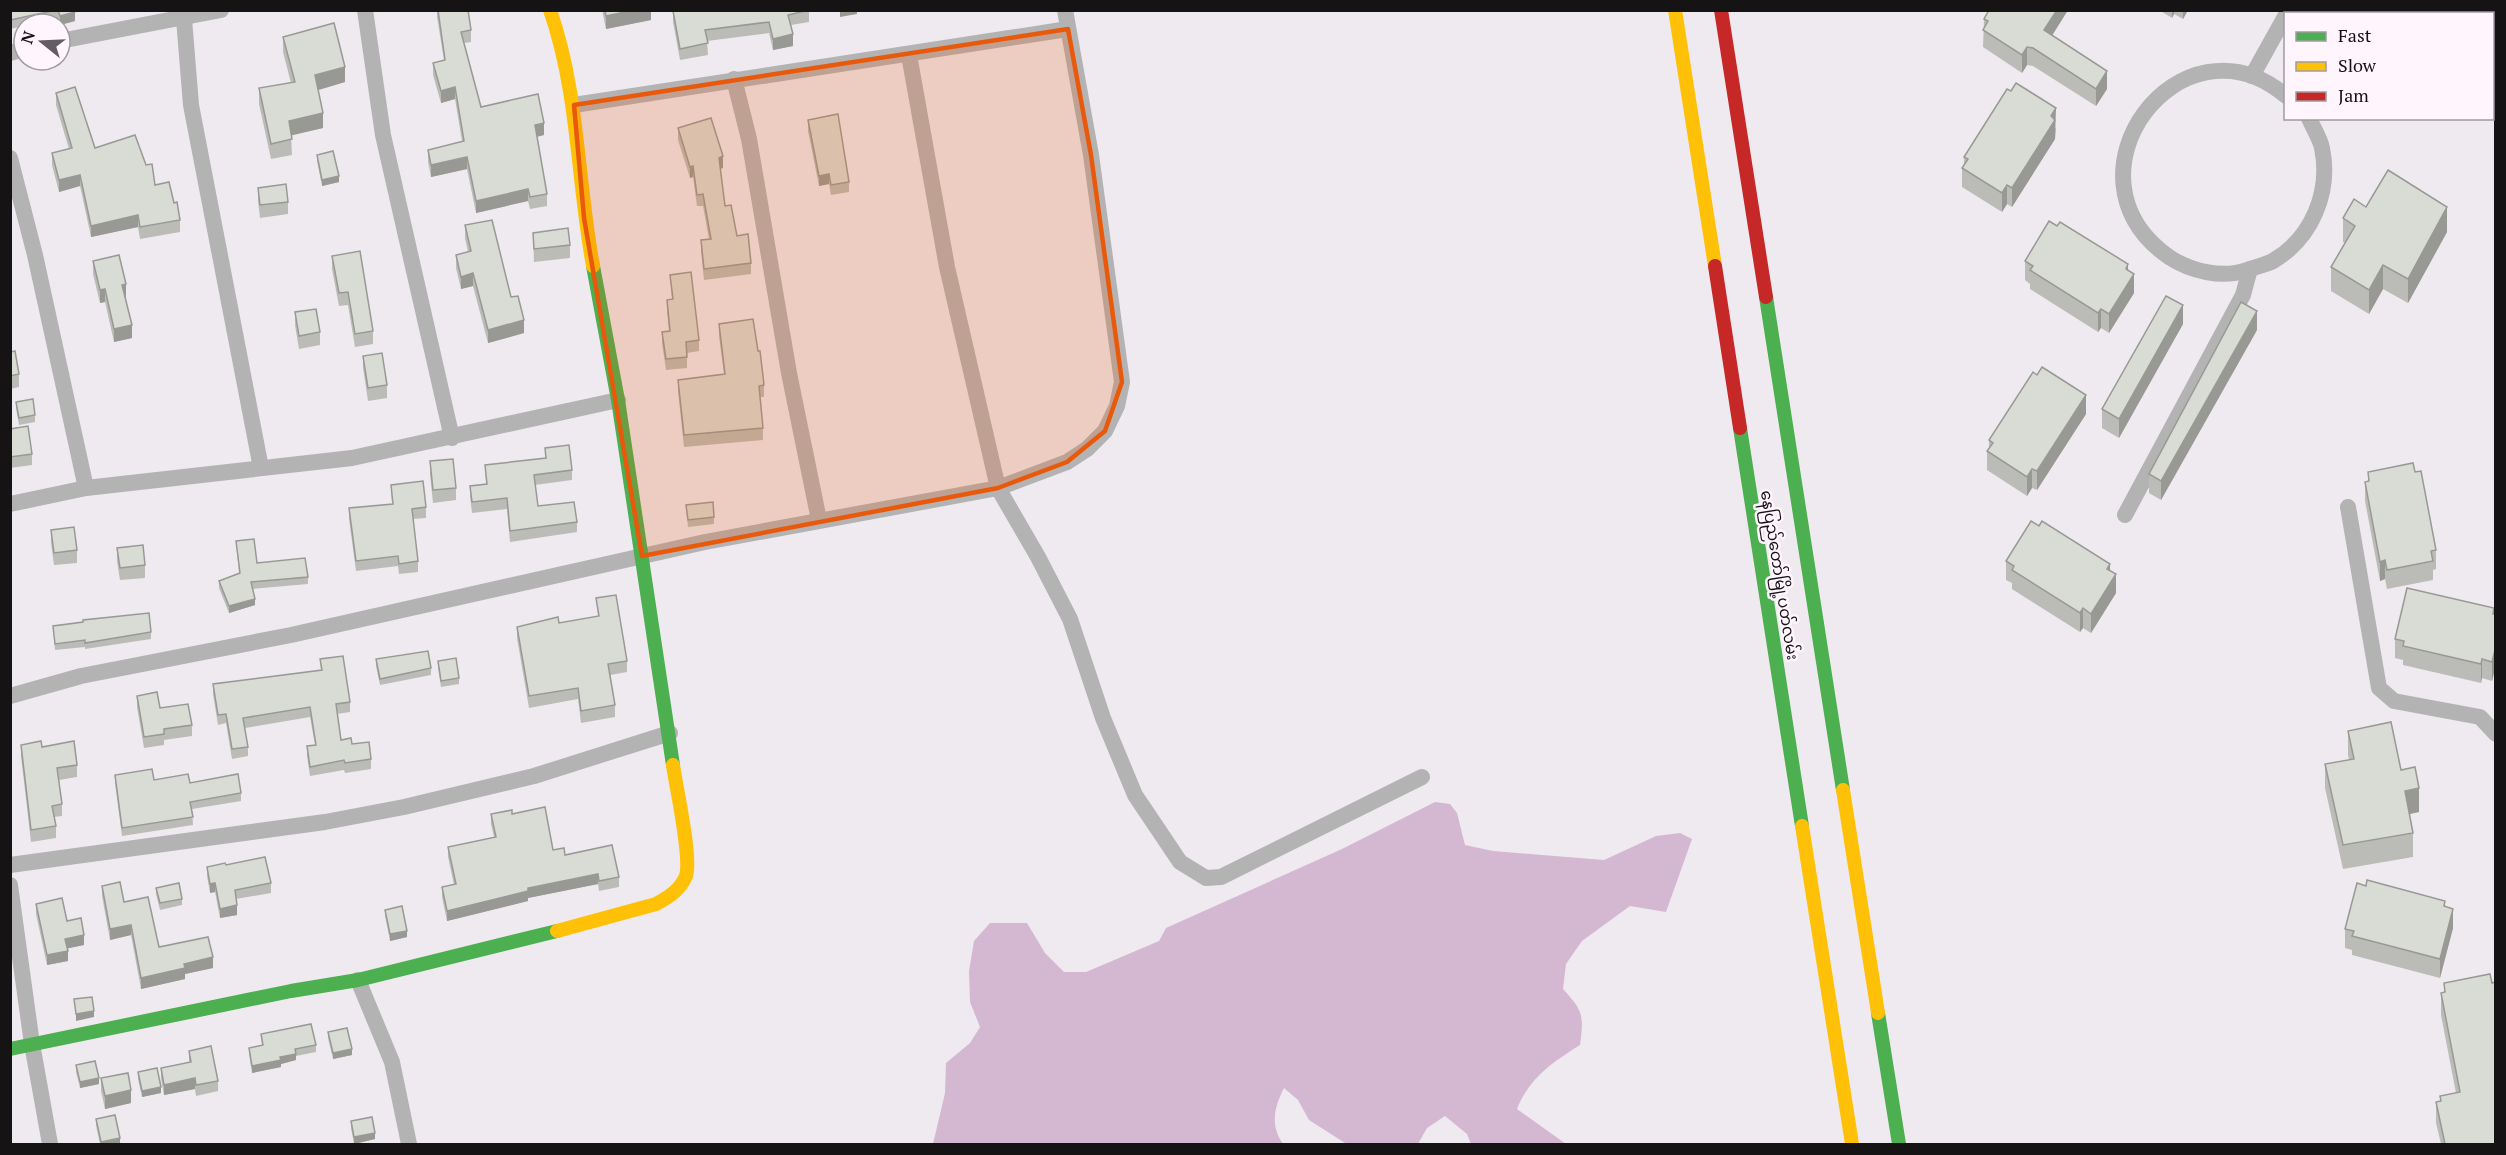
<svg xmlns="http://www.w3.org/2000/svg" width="2506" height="1155" viewBox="0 0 2506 1155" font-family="'PT Serif','Noto Sans Myanmar',serif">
<rect width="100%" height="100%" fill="#efeaef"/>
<!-- water -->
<path fill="#d4b8d2" d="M1435,802L1450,804L1457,813L1465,845L1493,851L1604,860L1656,836L1680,833L1692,839L1666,912L1630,906L1582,941L1566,964L1563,989C1583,1011 1584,1015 1580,1045C1553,1062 1529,1078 1517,1109L1566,1144H1471L1467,1134L1445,1116L1427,1128L1418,1144L1345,1143L1309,1120L1298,1100L1284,1088C1274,1108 1270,1125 1283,1144H933L945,1093L946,1063L970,1043L980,1027L970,1002L969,971L974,941L990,923H1027L1045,953L1064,972H1086L1159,941L1166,928L1342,849Z"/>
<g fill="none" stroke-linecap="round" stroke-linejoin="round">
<!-- street -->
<g stroke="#b4b3b4" stroke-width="16">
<path d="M365,10L383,135L452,438"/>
<path d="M184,19L191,105L261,468"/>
<path d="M60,41L221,10"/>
<path d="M10,53L24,49"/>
<path d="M909,55L947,267L998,488L1038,557L1070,619L1103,718L1135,795L1180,862L1206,878L1221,877L1422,777"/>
<path d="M2252,76L2286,15"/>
<path d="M734,79L749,139L789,373L819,520"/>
<path d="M2286,96C2181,7 2053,176 2169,257C2190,271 2222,279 2247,270C2255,267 2265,265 2273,261C2312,238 2331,192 2322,148C2320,138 2313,128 2309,118"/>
<path d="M574,105L1068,29"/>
<path d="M10,158L35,255L86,488"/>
<path d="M10,504L86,488L352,458L618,400"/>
<path d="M2348,507L2379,688L2394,701L2480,717L2496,734"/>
<path d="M2125,515L2243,295L2250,269"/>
<path d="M10,696L81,676L291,635L705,542L998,488L1067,462L1087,449L1105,431L1117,406L1122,382L1091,155L1065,10"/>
<path d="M10,865L325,822L404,807L534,776L670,733"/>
<path d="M10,885L32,1044L50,1144"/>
<path d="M358,980L392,1062L409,1144"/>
</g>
<!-- fast -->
<g stroke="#4caf50" stroke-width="14">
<path d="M593,266L618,400L673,765"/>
<path d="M1766,297L1843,790"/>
<path d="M1740,428L1802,826"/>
<path d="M1878,1013L1899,1144"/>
<path d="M10,1049L291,991L358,980L557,931"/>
</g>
<!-- slow -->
<g stroke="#ffc107" stroke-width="14">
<path d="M550,10C579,93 577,180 593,266"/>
<path d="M1675,10L1715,266"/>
<path d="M1843,790L1878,1013"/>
<path d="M1802,826L1852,1144"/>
<path d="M557,931L656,904C669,897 680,890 686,876C692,858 676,787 673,765"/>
</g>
<!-- jam -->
<g stroke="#c62828" stroke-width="14">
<path d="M1721,10L1766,297"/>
<path d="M1715,266L1740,428"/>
</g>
</g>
<!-- wall -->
<g fill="#bbbcb7">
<path d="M10,10H75V21L60,25L58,19L35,24H24V26L10,29Z"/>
<path d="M437,10H468L471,30V42L464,43L481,107L544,135L537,137L547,194V206L530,209L528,201L476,213L467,169L431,177L428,162V150L462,141L455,99L441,103L433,75V63L444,60L437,17Z"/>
<path d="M602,10H651V20L606,29Z"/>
<path d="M809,10V22L791,25L793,46L773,50L769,33L707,41L708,55L680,60L673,22V11Z"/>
<path d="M1989,10H2068L2052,36L2107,89L2096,106L2033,66L2027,65L2022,73L1983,47L1984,19Z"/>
<path d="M2159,10H2188L2183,19L2174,14L2172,18Z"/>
<path d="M283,37L345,82L318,90L323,128L291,135L292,155L271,159L259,104V88L291,83L283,52Z"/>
<path d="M56,93L95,148L146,165L155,185L174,203L180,220V232L140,239L138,227L91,237L80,186L59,192L52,165V153L69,149L56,105Z"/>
<path d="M808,120L849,182V192L831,195L829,184L819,186L808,131Z"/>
<path d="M678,128L723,168L720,169L725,206L737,236L751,263V274L704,280L701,251V240L709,239L703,206H697L693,177L690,178L678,140Z"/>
<path d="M2056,128L2055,139L2012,207L2007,204L2002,212L1962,187V168L1964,165V157Z"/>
<path d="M317,155L339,182L322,186L317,161Z"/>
<path d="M258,188L288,202V214L260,218L258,201Z"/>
<path d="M2366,207L2447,232L2408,303L2383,289L2369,314L2331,291V267L2345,243L2343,242V218Z"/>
<path d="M465,225L511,297L524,333L488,343L473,286L461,289L456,268V255L468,252L465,238Z"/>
<path d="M533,233L570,245V258L534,262Z"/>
<path d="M332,256L373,331V344L355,347L348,305L339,306L332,269Z"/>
<path d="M93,261L126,297H125L132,338L114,342L105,302L100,303L93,274Z"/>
<path d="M2025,261L2128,271L2134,293L2109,333L2101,328L2098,332L2030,289V284L2025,280Z"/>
<path d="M670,275L699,340V351L687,353V368L666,370L662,343V332L669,331L667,311V300L672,299Z"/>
<path d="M295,312L320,332V345L299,349L295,325Z"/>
<path d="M719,324L758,351L764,385V397H760L763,428V440L684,447L678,391V380L724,374L719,336Z"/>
<path d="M2183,324L2119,438L2102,428V409Z"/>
<path d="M2257,330L2161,500L2149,493V474Z"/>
<path d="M10,352L19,374V387L10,389Z"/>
<path d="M363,356L387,385V398L368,401L363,368Z"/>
<path d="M16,402L35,415V422L19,425L16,408Z"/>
<path d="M2086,414L2037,490L2032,488L2027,496L1987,470V451L1989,449V440Z"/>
<path d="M10,429L32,454V465L10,468Z"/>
<path d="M545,448L572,470V480L535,485L538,506L577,522V532L510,542L507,509L472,513L470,496V486L486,484L485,465L545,458Z"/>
<path d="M430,461L456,488V500L433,503L430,474Z"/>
<path d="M2368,472H2415L2436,550V569L2433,570V580L2387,589L2385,579L2380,581L2365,501V482H2368Z"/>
<path d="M391,485L426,507V518L413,519L418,561V572L399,574L398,566L356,571L349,519V508L392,504Z"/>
<path d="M686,505L714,517V524L688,527Z"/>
<path d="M51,530L77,550V563L54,565L51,543Z"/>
<path d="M236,541L257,563L308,577V584L252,589L255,605L229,613L219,588V581L239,573Z"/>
<path d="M117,548L145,565V578L120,580L117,561Z"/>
<path d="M2006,561L2110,570L2116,593L2091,633L2083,628L2080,632L2012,589V583L2006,580Z"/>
<path d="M10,569L12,581V591L10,592Z"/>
<path d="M596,598L627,661V672L610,675L615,705V717L581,723L578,699L529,708L517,638V627L559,623L598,616Z"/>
<path d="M2494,614H2496V665L2492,681L2482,678L2481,683L2403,665V660L2395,658V639Z"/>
<path d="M83,622L151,632V639L85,649V647L55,650L53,626Z"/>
<path d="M320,659L350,702V712L337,714L341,740L352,744L371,759V769L345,773L344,770L310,776L307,756V746L315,745L310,717L245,728L248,747V756L232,759L226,723L218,725L213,694V684L321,671Z"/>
<path d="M376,659L431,668V675L380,685L376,666Z"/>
<path d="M438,661L459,678V684L441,687L438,668Z"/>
<path d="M137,696L192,725V736L164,740V745L144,748L137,707Z"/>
<path d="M2348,731L2401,770L2419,812L2409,814L2413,833V857L2343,869L2325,788V764L2349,760L2348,755Z"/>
<path d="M21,745L42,747L77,765V777L59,780L62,804V816L54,817L56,826V838L31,842L21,756Z"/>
<path d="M115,775L154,780L190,783L241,793V801L192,809L193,825L122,836L115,783Z"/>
<path d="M491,814H512L553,850L619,877V887L599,891L598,884L528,898V901L447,921L442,897V887L454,885L448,857V847L494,837L491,824Z"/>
<path d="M226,865L271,883V893L236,899L237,915L220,918L215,892L210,893L207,876V867Z"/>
<path d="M102,886L124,902L159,947L213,968L185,974V979L141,989L131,935L110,940L102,896Z"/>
<path d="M156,888L182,899V905L160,910L156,894Z"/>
<path d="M36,904L67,921L84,945L67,948L68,961L47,965L36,914Z"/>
<path d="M2445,906L2453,928L2440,978L2352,955V950L2345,948V929Z"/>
<path d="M385,910L407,937L390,941L385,916Z"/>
<path d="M2444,983L2496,1144H2441L2436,1123V1102L2440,1101V1096L2456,1093L2441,1015V993H2444Z"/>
<path d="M328,1032L352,1055L333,1059L328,1038Z"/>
<path d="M261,1034L316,1045V1052L296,1056V1060L281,1064V1067L252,1073L249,1054V1048L262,1045Z"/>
<path d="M189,1051L218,1081V1091L196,1096L195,1089L164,1095L161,1079V1068L189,1062Z"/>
<path d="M76,1065L99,1084L80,1088L76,1072Z"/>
<path d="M138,1072L161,1093L142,1097L138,1079Z"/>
<path d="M101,1078L131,1103L105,1109L101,1091Z"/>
<path d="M96,1119L120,1144H100L96,1125Z"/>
<path d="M351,1121L375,1139L354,1144L351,1128Z"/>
</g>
<!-- shaded-wall -->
<g fill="#989995">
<path d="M634,10H651V20L606,29V16Z"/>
<path d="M840,10H857V14L840,17Z"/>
<path d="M2057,10H2068L2044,48V30Z"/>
<path d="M2172,10H2174V14L2172,18Z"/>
<path d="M2183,10H2188L2183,19Z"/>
<path d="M2376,10H2388L2386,14H2374Z"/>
<path d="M75,12V21L60,25V16Z"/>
<path d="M793,34V46L773,50V39Z"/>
<path d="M2027,47V65L2022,73V55Z"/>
<path d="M345,67V82L315,91V75Z"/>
<path d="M2107,71V89L2096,106V89Z"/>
<path d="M455,87V99L441,103V91Z"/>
<path d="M2056,108L2055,139L2012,207V188L2051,116Z"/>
<path d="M323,113V128L289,136V121Z"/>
<path d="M544,123V135L535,137V125Z"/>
<path d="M723,156V168L719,169V158Z"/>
<path d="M467,157V169L431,177V165Z"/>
<path d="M693,166V177L690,178V167Z"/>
<path d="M829,174V184L819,186V176Z"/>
<path d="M80,175V186L59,192V180Z"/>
<path d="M339,176V182L322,186V180Z"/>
<path d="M2007,185V204L2002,212V193Z"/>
<path d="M528,189V201L476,213V201Z"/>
<path d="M2447,207V232L2408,303V279Z"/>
<path d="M138,215V227L91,237V226Z"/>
<path d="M2128,264V283L2134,274V293L2109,333V314Z"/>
<path d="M2383,265V289L2369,314V290Z"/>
<path d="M473,273V286L461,289V277Z"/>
<path d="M126,284V297L122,298V285Z"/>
<path d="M105,289V302L100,303V290Z"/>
<path d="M2183,305V324L2119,438V419Z"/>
<path d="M2101,309V328L2098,332V313Z"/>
<path d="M2257,311V330L2161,500V481Z"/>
<path d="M524,320V333L488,343V330Z"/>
<path d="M132,325V338L114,342V329Z"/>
<path d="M2086,395V414L2037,490V471Z"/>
<path d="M2032,469V488L2027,496V477Z"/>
<path d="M2385,560V579L2380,581V562Z"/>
<path d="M2110,564V582L2116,574V593L2091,633V614L2107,569Z"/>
<path d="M255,599V605L229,613V606Z"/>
<path d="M2083,608V628L2080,632V613Z"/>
<path d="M2496,646V665L2492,681V662Z"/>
<path d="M2482,659V678L2481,683V664Z"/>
<path d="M2419,788V812L2405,815V791Z"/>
<path d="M598,874V884L528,898V901L447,921V911L528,888Z"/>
<path d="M215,883V892L210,893V884Z"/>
<path d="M237,905V915L220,918V909Z"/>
<path d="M2453,909V928L2440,978V959Z"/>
<path d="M131,925V935L110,940V929Z"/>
<path d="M407,931V937L390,941V934Z"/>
<path d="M84,935V945L65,949V939Z"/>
<path d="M68,951V961L47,965V955Z"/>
<path d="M213,957V968L185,974V979L141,989V978L184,964Z"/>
<path d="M94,1011V1017L76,1021V1014Z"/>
<path d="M352,1049V1055L333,1059V1053Z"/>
<path d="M296,1054V1060L281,1064V1067L252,1073V1066L280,1057Z"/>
<path d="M99,1078V1084L80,1088V1082Z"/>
<path d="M195,1078V1089L164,1095V1085Z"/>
<path d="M161,1087V1093L142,1097V1091Z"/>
<path d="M131,1090V1103L105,1109V1096Z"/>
<path d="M375,1133V1139L354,1144V1137Z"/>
<path d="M120,1138V1144H101V1142Z"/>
</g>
<!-- building -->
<g fill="#d9dbd5" stroke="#989995" stroke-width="1.5">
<path d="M10,10H57L10,20Z"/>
<path d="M58,10H75V12L60,16Z"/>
<path d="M438,10H468L471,30L461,32L481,107L538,94L544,123L535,125L547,194L530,197L528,189L476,201L467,157L431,165L428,150L464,141L455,87L441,91L433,63L445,60Z"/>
<path d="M605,10H634L606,16Z"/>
<path d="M809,10L788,15L793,34L773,39L769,22L705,30L708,43L680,49L673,11Z"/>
<path d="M1989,10H2057L2044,30L2107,71L2096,89L2033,48L2027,47L2022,55L1983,30L1988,21L1984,19Z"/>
<path d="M2308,10H2376L2374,14H2307Z"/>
<path d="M334,23L345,67L315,75L323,113L289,121L292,139L271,144L259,88L295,82L283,37Z"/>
<path d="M2016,83L2056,108L2051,116L2055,120L2012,188L2007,185L2002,193L1962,168L1968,159L1964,157L2007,89L2011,91Z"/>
<path d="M75,87L95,148L135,135L146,165L152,164L155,185L169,182L174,203L177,202L180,220L140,227L138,215L91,226L80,175L59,180L52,153L72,148L56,93Z"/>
<path d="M838,114L849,182L831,185L829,174L819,176L808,120Z"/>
<path d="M711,118L723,156L719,158L725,206L731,205L737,236L748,234L751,263L704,269L701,240L711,239L703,194L697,195L693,166L690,167L678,128Z"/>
<path d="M333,151L339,176L322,180L317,155Z"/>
<path d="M2388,170L2447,207L2408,279L2383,265L2369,290L2331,267L2355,226L2343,218L2354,199L2366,207Z"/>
<path d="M286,184L288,202L260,205L258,188Z"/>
<path d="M492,220L511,297L518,296L524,320L488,330L473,273L461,277L456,255L471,251L465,225Z"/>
<path d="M2049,221L2057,226L2060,222L2128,264L2126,269L2134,274L2109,314L2101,309L2098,313L2030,270L2033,266L2025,261Z"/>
<path d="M568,228L570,245L534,249L533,233Z"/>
<path d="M360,251L373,331L355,334L348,292L339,293L332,256Z"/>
<path d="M119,255L126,284L122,285L132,325L114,329L105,289L100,290L93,261Z"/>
<path d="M691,272L699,340L686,342L687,357L666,359L662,332L670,331L667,300L673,299L670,275Z"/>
<path d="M2166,296L2183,305L2119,419L2102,409Z"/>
<path d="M2241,302L2257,311L2161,481L2149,474Z"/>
<path d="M316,309L320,332L299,336L295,312Z"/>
<path d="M753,319L758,351H760L764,385L759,386L763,428L684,435L678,380L725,374L719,324Z"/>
<path d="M15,351L19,374L10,376V352Z"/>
<path d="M382,353L387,385L368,388L363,356Z"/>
<path d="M2042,367L2086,395L2037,471L2032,469L2027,477L1987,451L1993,443L1989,440L2033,372L2037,375Z"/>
<path d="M33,399L35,415L19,418L16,402Z"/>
<path d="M28,426L32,454L10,457V429Z"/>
<path d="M569,445L572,470L534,475L538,506L574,502L577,522L510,531L507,498L472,502L470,486L487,484L485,465L546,458L545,448Z"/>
<path d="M453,459L456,488L433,490L430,461Z"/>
<path d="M2413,463L2415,472L2421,471L2436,550L2431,551L2433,561L2387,570L2385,560L2380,562L2365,482L2369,481L2368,472Z"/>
<path d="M423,481L426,507L412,509L418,561L399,564L398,556L356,561L349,508L393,504L391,485Z"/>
<path d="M713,502L714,517L688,520L686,505Z"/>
<path d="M2031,521L2039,526L2042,521L2110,564L2107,569L2116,574L2091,614L2083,608L2080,613L2012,570L2014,566L2006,561Z"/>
<path d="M74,527L77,550L54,553L51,530Z"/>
<path d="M254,539L257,563L305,558L308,577L251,582L255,599L229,606L219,581L240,573L236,541Z"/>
<path d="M143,545L145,565L120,568L117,548Z"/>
<path d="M2407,588L2494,608L2493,614H2496V646L2492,662L2482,659L2481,664L2403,646L2404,641L2395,639Z"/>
<path d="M616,595L627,661L608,664L615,705L581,711L578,688L529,696L517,627L558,617L559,623L599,616L596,598Z"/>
<path d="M149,613L151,632L85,643V640L55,644L53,626L83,622V620Z"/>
<path d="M428,651L431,668L380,679L376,659Z"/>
<path d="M343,656L350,702L336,704L341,740L351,738L352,744L369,742L371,759L345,763L344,760L310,767L307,746L316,745L310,707L243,718L248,747L232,749L226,714L218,715L213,684L322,670L320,659Z"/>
<path d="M456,658L459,678L441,681L438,661Z"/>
<path d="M157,692L160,708L188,704L192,725L164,729V734L144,737L137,696Z"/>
<path d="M2391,722L2401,770L2415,767L2419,788L2405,791L2413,833L2343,845L2325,764L2354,759L2348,731Z"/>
<path d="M41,741L42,747L74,741L77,765L57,768L62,804L52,806L56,826L31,830L21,745Z"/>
<path d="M152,769L154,780L188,774L190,783L238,774L241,793L190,802L193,817L122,828L115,775Z"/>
<path d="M545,807L553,850L564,848L565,855L612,845L619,877L599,881L598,874L528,888V891L447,911L442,887L456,884L448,847L496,837L491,814L512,810V814Z"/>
<path d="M265,857L271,883L235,890L237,905L220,909L215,883L210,884L207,867L225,863L226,865Z"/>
<path d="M2367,880L2445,901L2444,906L2453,909L2440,959L2352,936L2354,931L2345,929L2357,883L2366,886Z"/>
<path d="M120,882L124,902L148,897L159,947L208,937L213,957L184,964L185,968L141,978L131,925L110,929L102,886Z"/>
<path d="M179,883L182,899L160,903L156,888Z"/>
<path d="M62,898L67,921L81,918L84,935L65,939L68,951L47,955L36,904Z"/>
<path d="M402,906L407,931L390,934L385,910Z"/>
<path d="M2490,974L2492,983L2496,982V1144H2445L2436,1102L2441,1101L2440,1096L2460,1092L2441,993L2445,992L2444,983Z"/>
<path d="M92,997L94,1011L76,1014L74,999Z"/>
<path d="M311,1024L316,1045L295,1049L296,1054L280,1057L281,1060L252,1066L249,1048L263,1045L261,1034Z"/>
<path d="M347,1028L352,1049L333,1053L328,1032Z"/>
<path d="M211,1046L218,1081L196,1085L195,1078L164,1085L161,1068L191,1062L189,1051Z"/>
<path d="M95,1061L99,1078L80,1082L76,1065Z"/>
<path d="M157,1068L161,1087L142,1091L138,1072Z"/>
<path d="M128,1073L131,1090L105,1096L101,1078Z"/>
<path d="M115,1115L120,1138L101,1142L96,1119Z"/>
<path d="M372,1117L375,1133L354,1137L351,1121Z"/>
</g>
<!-- marked area -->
<path fill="#e8590c" fill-opacity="0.2" stroke="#e8590c" stroke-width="4.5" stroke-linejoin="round" d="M1068,29L1091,155L1122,382L1105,431L1067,462L998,488L642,556L584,218L574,105Z"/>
<g text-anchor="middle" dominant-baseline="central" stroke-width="5" stroke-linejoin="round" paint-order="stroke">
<!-- street labels -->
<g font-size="16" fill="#161315" stroke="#fef5fd">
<text transform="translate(1780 575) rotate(81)">နေပြည်တော်မြို့ပတ်လမ်း</text>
</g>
</g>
<!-- border -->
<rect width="2506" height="1155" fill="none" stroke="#161315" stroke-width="24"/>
<!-- legend -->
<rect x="2284" y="12" width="210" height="108" fill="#fef5fd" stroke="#a19ba0" stroke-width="1.5"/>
<rect x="2296" y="32" width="30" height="9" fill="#4caf50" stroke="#a19ba0" stroke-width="1.5"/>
<text x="2338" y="42" font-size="18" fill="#161315">Fast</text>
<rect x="2296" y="62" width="30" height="9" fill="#ffc107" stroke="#a19ba0" stroke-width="1.5"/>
<text x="2338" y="72" font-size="18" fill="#161315">Slow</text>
<rect x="2296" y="92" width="30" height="9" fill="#c62828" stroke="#a19ba0" stroke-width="1.5"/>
<text x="2338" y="102" font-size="18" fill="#161315">Jam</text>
<!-- north arrow -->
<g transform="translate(42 42) rotate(288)"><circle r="28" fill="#fef5fd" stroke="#a19ba0" stroke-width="1.5"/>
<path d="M0-4.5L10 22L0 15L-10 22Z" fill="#625e61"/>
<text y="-9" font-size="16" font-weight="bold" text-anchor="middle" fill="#161315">N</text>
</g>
</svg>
